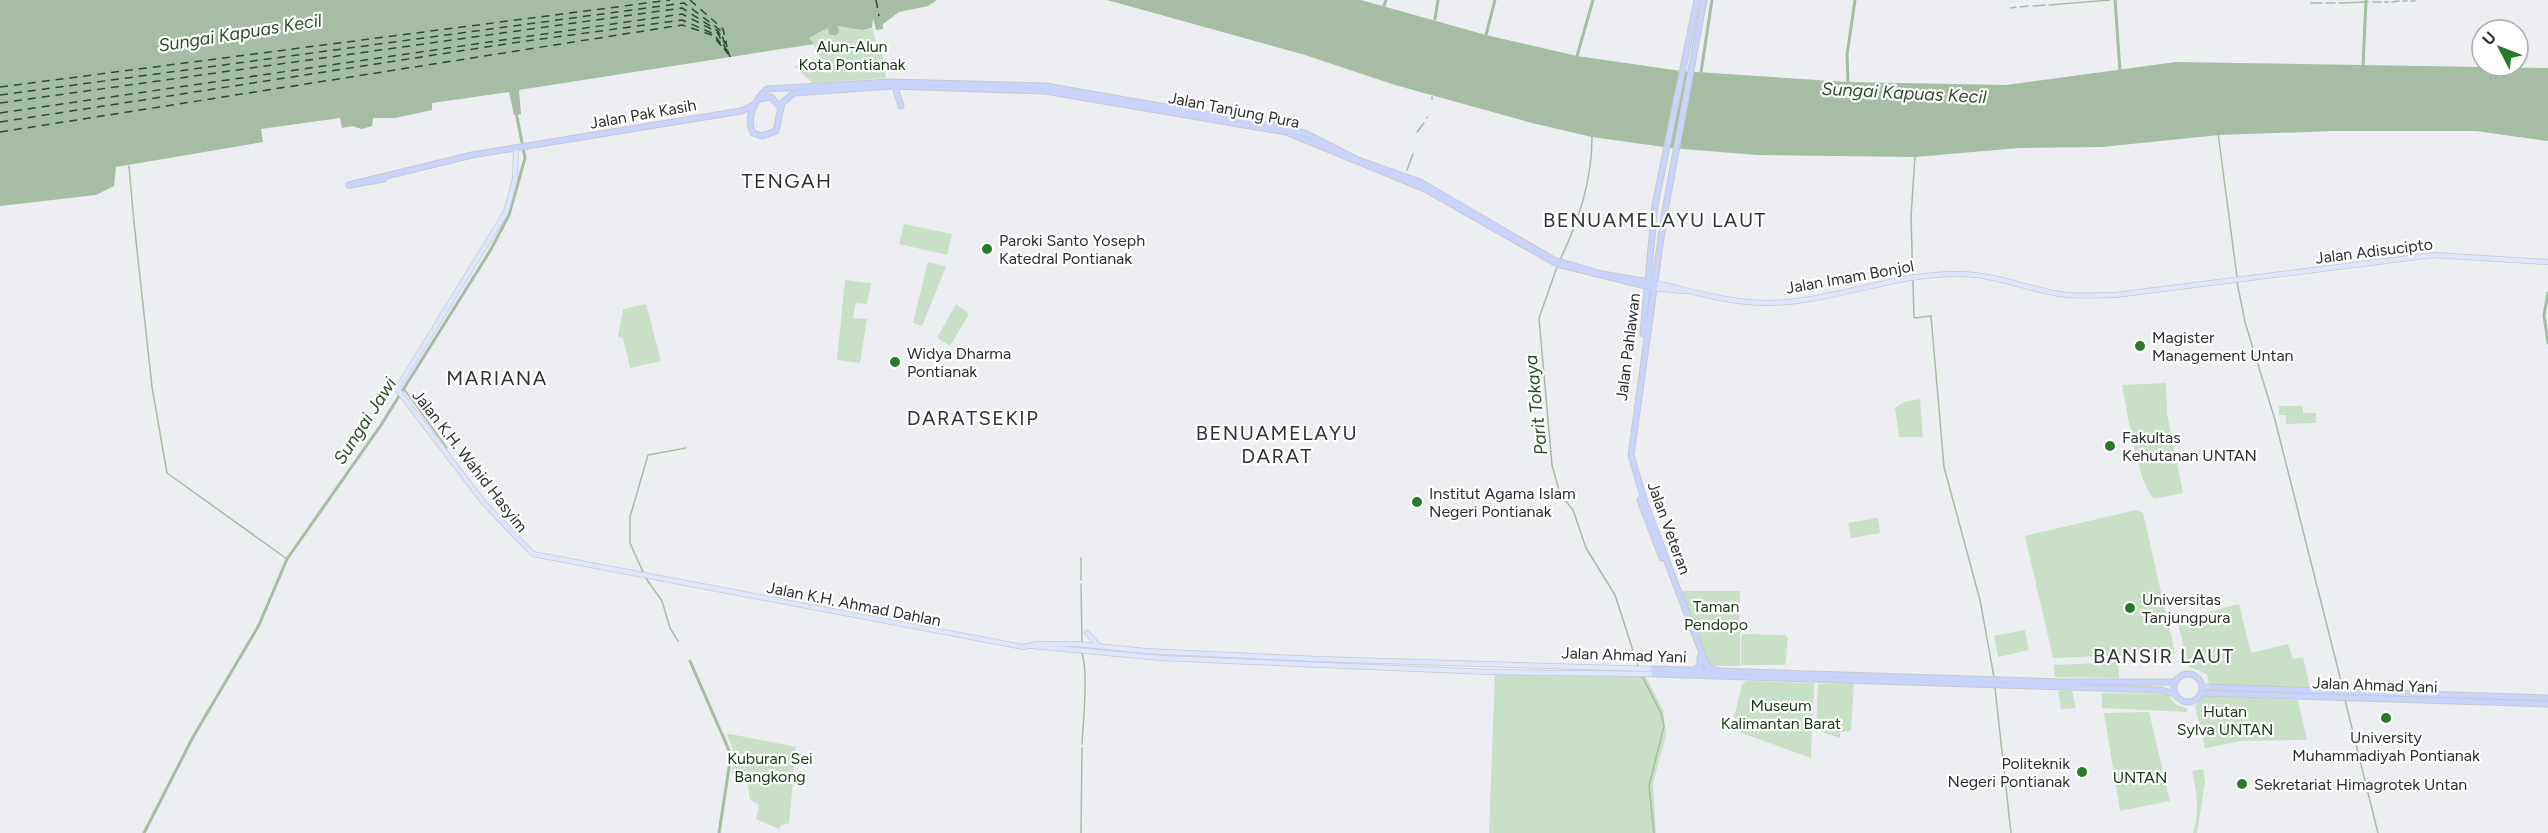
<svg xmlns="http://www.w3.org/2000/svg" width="2548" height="833" viewBox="0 0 2548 833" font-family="Figtree,sans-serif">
<rect width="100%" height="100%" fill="#edeef2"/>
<!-- green -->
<g fill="#c7e0c6">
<path d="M847,26L861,30L873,29L878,53L882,52L886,78L813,83L794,66L819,60L818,51L809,38L828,28L829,34L835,36L839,33L838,27Z"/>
<path d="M904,224L952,234L947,255L899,244Z"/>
<path d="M928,262L946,267L922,326L913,323Z"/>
<path d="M845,280L871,283L867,304L856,303L853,318L867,319L860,363L837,360Z"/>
<path d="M646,304L661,361L630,368L623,338L618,337L623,309Z"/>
<path d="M956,304L969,314L950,346L937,338Z"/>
<path d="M2166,383L2167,414L2183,493L2154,499C2138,483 2127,410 2122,385Z"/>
<path d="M1920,399L1923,437H1899L1895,408L1904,402Z"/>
<path d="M2279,406H2303V413H2316V423L2286,424V415H2279Z"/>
<path d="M2136,510L2143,513L2175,653L2053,658L2025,536Z"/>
<path d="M1878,518L1880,533L1851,538L1848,523Z"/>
<path d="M1681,591H1740V666H1710Z"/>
<path d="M2239,604L2251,653L2288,644L2293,659L2303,657L2310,689L2209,685L2207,674L2189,667L2178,624L2175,621Z"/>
<path d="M2025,630L2029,650L1998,657L1994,636Z"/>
<path d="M1744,634L1785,635L1788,638L1785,665H1741V637Z"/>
<path d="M2118,662L2119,678L2055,677L2054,665Z"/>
<path d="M1495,673L1646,677L1663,710L1666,736L1653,783L1656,833H1489Z"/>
<path d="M1746,681L1814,683L1811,758L1731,729L1742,685Z"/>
<path d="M1854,683L1851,731L1840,732V738L1816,730L1818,684Z"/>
<path d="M2058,691H2072L2076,708L2061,709Z"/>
<path d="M2102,693L2168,694L2176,705L2187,708V712L2102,708Z"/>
<path d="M2202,695L2298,700L2307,740L2241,741L2205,748L2195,706Z"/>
<path d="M2149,712L2170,801L2120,811L2104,713Z"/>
<path d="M730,734L796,747L789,823L781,825L779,829L756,819L759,805L750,800L747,779L732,774L733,750L727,735Z"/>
<path d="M2203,769L2205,782L2197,833H2193C2200,811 2197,794 2192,771Z"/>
</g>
<!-- water -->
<g fill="#a4bda3">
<path d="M0,0H937L928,6L899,12L883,24V29L876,30L873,18L872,28L862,30L838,26L839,33L835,36L829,34L828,28L809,38L814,44L519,90L521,114L514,115L509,92L432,103V110L395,118H373L372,126L362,129L352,126L342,128L340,118L261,129L263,142L116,167L114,186L96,195L0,206Z"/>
<path d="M1107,0H1361L1486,35L1577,56L1681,71L1848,82L2006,85L2176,62L2548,68V141L2476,131H2332L2219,135L2102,147L2019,148L1915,157L1757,155L1671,148L1592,137L1532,123L1395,85L1305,55Z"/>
</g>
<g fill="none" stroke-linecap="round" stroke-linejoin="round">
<!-- stream -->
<g stroke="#a4bda3" stroke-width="1.5">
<path d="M2403,1H2407"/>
<path d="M2411,1H2415"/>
<path d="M2373,2H2381"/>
<path d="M2385,2H2388"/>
<path d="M2392,2L2399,1"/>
<path d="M2311,3H2322"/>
<path d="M2326,3H2335"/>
<path d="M2339,3L2368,2"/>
<path d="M2049,5L2110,0"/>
<path d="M2033,6L2045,5"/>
<path d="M2020,7L2028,6"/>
<path d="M2011,8L2016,7"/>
<path d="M1432,99V97"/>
<path d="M1427,118V117"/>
<path d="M1417,132L1424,123"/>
<path d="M2218,133L2237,277"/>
<path d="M1915,156L1911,217L1914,318L1931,316L1944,467L1980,600L1994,677"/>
<path d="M129,166L134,223"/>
<path d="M1407,170L1413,154"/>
<path d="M134,222L152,387L167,473L287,559"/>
<path d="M1560,260C1579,220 1592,181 1592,137"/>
<path d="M1557,267L1539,318L1552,465L1560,494L1573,510L1586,548L1615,595L1638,666"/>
<path d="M2237,282L2245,322L2275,420L2343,689"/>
<path d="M404,389L447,448"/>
<path d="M1081,558V580"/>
<path d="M643,572L630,543V517L648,455L686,448"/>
<path d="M645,577L662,601L670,628L678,641"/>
<path d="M1081,584L1082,643"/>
<path d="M1081,652C1089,665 1083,725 1082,744"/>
<path d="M1642,676L1661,713L1664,726L1649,786L1654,833"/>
<path d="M1995,688L2011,833"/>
<path d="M2345,700L2378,833"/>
<path d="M1081,833L1082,748"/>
</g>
<!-- canal -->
<g stroke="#a4bda3" stroke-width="3">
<path d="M2115,0L2120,71"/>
<path d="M1384,6L1386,0"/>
<path d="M1435,19L1438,0"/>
<path d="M1486,35L1495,0"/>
<path d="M1577,56L1593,0"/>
<path d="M2363,67L2366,0"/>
<path d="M1701,72L1712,0"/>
<path d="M1848,82L1847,55L1855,0"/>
<path d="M2548,293L2544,315L2548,343"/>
<path d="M690,661L731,755L719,833"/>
<path d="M144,833L193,737L259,625L287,559L381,425L490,251L509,215L525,158L516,112"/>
</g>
<!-- ferry -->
<g stroke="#294d28" stroke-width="1.5" stroke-dasharray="8 6" stroke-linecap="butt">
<path d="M690,0L723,29L727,47"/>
<path d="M876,0L879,16"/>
<path d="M0,87L670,0"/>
<path d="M0,95L684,3L720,30L730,57"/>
<path d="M0,103L682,8L718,31L724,42"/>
<path d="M0,113L682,14L717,32L727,51"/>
<path d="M0,122L512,43L682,20L714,34L728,54"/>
<path d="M0,132L682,25L712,35L724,49"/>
</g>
<!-- major casing -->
<g stroke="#c9c9c9" stroke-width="6">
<g id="major">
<path d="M516,148L515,179L506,212L397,389L484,503L533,554L1023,647L1038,644H1077L1145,651L1317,659L1653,669"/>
<path d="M1655,283C1692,291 1729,303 1768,303C1834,302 1896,272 1962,274C1997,275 2027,289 2060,294C2078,297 2097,295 2115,295L2433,255L2548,262"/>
<path d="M1654,288L1683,291"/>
<path d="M1087,633L1099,646"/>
<path d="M1032,646L1161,658L1489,672L1654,674"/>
</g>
</g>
<!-- highway casing -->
<g stroke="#c9c9c9" stroke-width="7">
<g id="highway">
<path d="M1704,0L1664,216L1631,455L1645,503L1706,664L1717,672"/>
<path d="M895,87L901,106"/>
<path d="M759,99L771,97L780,107"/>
<path d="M349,185L472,155L741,111L754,105"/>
<path d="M349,185L384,179"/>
<path d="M1654,288L1557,264L1425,189L1286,132L1045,91L891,86L794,93L782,103L776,131L762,136L753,133C745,118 756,98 767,89L891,82L1046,86L1285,128L1307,134L1358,160L1420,182L1554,260L1602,274L1655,283"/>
<path d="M1643,334L1655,205L1697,0"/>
<path d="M1640,500L1662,558"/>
<path d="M1653,669L2062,682H2175"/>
<path d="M1695,670L1700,665V657"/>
<circle cx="2188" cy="688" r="14"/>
<path d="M1654,674L2161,690L2175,694"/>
<path d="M2202,687L2548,698"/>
<path d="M2201,693L2548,704"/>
</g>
</g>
<!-- major -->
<use href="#major" stroke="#dee5fe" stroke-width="4.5"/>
<!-- highway -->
<use href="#highway" stroke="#c8d4fd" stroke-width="5"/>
</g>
<!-- markers -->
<g fill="#267b28" stroke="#fff" stroke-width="2">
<circle cx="987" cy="249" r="6"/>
<circle cx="2140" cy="346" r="6"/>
<circle cx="895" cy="362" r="6"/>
<circle cx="2110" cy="446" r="6"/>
<circle cx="1417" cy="502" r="6"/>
<circle cx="2130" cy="608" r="6"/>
<circle cx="2386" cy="718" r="6"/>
<circle cx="2082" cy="772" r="6"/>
<circle cx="2242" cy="784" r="6"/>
</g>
<g text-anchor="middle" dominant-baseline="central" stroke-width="4.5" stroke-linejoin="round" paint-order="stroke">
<!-- park labels -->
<g font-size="16" fill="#143914" stroke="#fff">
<text x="852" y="46">Alun-Alun<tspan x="852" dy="18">Kota Pontianak</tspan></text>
<text x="1716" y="606">Taman<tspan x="1716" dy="18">Pendopo</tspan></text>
<text x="1781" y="705">Museum<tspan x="1781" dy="18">Kalimantan Barat</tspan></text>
<text x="2225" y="711">Hutan<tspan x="2225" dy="18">Sylva UNTAN</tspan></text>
<text x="770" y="758">Kuburan Sei<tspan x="770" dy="18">Bangkong</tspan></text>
<text x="2140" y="777">UNTAN</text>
</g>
<!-- street labels -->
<g font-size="16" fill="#2e2e30" stroke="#fff">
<text transform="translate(1234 110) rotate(11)">Jalan Tanjung Pura</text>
<text transform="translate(643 114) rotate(-10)">Jalan Pak Kasih</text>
<text transform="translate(2374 251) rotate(-7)">Jalan Adisucipto</text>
<text transform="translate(1850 277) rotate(-10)">Jalan Imam Bonjol</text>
<text transform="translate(1628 347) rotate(-83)">Jalan Pahlawan</text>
<text transform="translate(470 461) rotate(52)">Jalan K.H. Wahid Hasyim</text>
<text transform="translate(1669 528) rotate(70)">Jalan Veteran</text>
<text transform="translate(854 604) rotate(11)">Jalan K.H. Ahmad Dahlan</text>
<text transform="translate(1624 655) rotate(2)">Jalan Ahmad Yani</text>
<text transform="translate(2375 685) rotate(2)">Jalan Ahmad Yani</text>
</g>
<!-- poi labels -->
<g font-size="16" fill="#2e2e30" stroke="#fff" text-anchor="start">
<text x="999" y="240">Paroki Santo Yoseph<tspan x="999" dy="18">Katedral Pontianak</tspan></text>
<text x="2152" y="337">Magister<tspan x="2152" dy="18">Management Untan</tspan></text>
<text x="907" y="353">Widya Dharma<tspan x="907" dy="18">Pontianak</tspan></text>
<text x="2122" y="437">Fakultas<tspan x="2122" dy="18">Kehutanan UNTAN</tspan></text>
<text x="1429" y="493">Institut Agama Islam<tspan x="1429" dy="18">Negeri Pontianak</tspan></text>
<text x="2142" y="599">Universitas<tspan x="2142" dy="18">Tanjungpura</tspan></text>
<text x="2386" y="737" text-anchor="middle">University<tspan x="2386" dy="18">Muhammadiyah Pontianak</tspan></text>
<text x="2070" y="763" text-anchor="end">Politeknik<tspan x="2070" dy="18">Negeri Pontianak</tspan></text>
<text x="2254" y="784">Sekretariat Himagrotek Untan</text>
</g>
<!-- water labels -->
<g font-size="18" font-style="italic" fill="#294d28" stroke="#fff">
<text transform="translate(240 33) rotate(-9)">Sungai Kapuas Kecil</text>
<text transform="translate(1904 93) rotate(3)">Sungai Kapuas Kecil</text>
<text transform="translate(1536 405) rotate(-96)">Parit Tokaya</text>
<text transform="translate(365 421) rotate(-57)">Sungai Jawi</text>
</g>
<!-- quarter labels -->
<g font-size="20" letter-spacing="1.5" fill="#313235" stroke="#fff">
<text x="787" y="181">TENGAH</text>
<text x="1655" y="220">BENUAMELAYU LAUT</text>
<text x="497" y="378">MARIANA</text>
<text x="973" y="418">DARATSEKIP</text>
<text x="1277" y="433">BENUAMELAYU<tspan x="1277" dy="23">DARAT</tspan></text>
<text x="2164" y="656">BANSIR LAUT</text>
</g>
</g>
<!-- north arrow -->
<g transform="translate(2500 48) rotate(312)"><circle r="28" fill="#ffffff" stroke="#ababac" stroke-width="1.5"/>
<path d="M0-4.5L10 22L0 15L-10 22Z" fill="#267b28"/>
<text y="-9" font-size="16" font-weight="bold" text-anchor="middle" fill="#2e2e30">U</text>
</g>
</svg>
